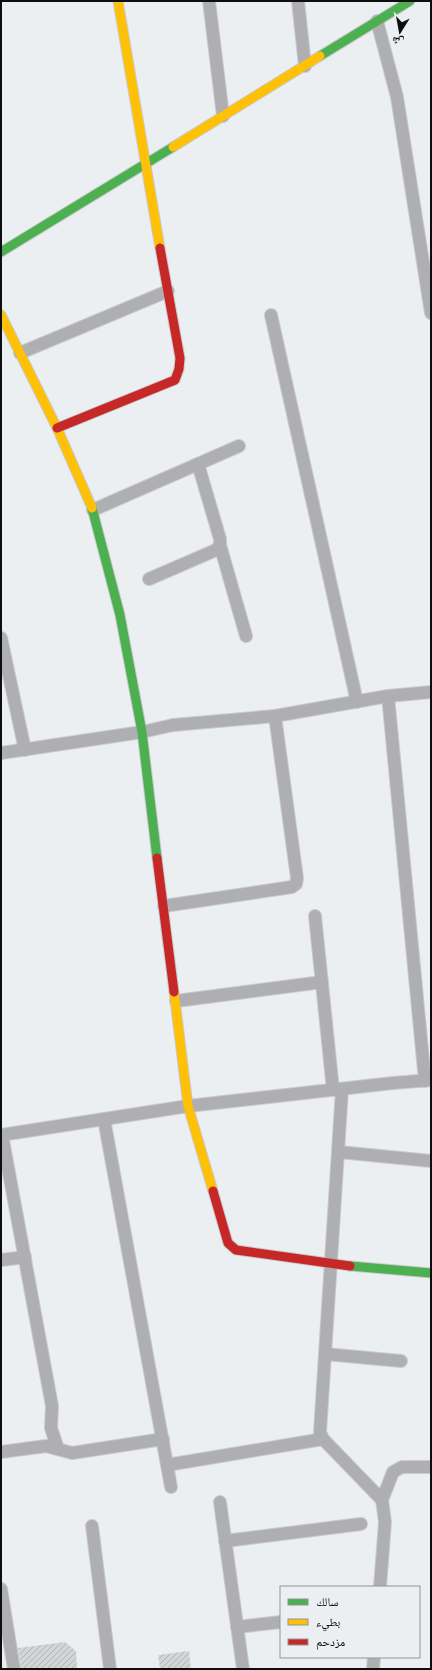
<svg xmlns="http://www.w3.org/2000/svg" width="432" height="1670" viewBox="0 0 432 1670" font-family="Roboto,'Noto Naskh Arabic',sans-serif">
<defs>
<pattern id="building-hatch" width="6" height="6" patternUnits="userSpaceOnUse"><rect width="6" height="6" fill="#d3d4d6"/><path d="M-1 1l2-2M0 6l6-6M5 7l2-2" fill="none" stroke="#b4b5b6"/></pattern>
</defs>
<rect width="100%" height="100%" fill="#eceff1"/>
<!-- building -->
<g fill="url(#building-hatch)">
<path d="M65,1642L76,1651L77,1668L21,1669L18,1648Z"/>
<path d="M189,1651L191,1669H160L158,1655Z"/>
</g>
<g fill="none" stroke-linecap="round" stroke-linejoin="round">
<!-- street casing -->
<g stroke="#c9cbcc" stroke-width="14">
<g id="street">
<path d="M209,1L223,116"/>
<path d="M298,1L305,66"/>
<path d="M377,21L397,97L431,313"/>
<path d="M271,315L357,702"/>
<path d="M20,353L168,291"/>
<path d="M93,510L239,446"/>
<path d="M220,545L246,636"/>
<path d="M149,579L216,550L220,545V539L198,464"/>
<path d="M1,638L25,750"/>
<path d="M388,696L425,1081"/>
<path d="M1,753L142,732L173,725L275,716L388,696L431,692"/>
<path d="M164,906L292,887L296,884L297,878L275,716"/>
<path d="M315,916L333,1090"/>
<path d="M176,1001L322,982"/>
<path d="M342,1089L320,1432L323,1439L382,1500"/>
<path d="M104,1119L171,1487"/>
<path d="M1,1135L188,1106L393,1083L431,1080"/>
<path d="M2,1135L52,1406L51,1428L58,1449"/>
<path d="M339,1152L431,1161"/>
<path d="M1,1260L25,1257"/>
<path d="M325,1354L401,1361"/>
<path d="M1,1452L46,1446L72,1453L163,1439"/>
<path d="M167,1465L323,1439"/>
<path d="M220,1502L243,1669"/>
<path d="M92,1526L110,1669"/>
<path d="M225,1541L361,1524"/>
<path d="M380,1587L385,1522L382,1500L393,1472L402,1467H431"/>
<path d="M1,1589L14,1669"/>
<path d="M237,1627L281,1622"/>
<path d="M373,1669L374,1657"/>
</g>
</g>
<!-- fast casing -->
<g stroke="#c9cbcc" stroke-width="11">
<g id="fast">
<path d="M320,56L410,1"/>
<path d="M1,252L173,147"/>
<path d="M92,508L120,615L142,732L157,858"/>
<path d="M350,1266L431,1273"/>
</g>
</g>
<!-- slow casing -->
<g stroke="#c9cbcc" stroke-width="11">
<g id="slow">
<path d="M118,1L160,248"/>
<path d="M173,147L320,56"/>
<path d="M1,315L57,428L92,508"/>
<path d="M174,992L188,1106L213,1191"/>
</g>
</g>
<!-- jam casing -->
<g stroke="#c9cbcc" stroke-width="11">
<g id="jam">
<path d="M57,428L175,380L179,369L180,358L160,248"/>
<path d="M157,858L174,992"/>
<path d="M213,1191L228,1243L236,1250L350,1266"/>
</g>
</g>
<!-- street -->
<use href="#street" stroke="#afaeb0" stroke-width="12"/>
<!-- fast -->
<use href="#fast" stroke="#4caf50" stroke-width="9"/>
<!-- slow -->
<use href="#slow" stroke="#ffc107" stroke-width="9"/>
<!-- jam -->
<use href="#jam" stroke="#c62828" stroke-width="9"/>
</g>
<!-- border -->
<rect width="432" height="1670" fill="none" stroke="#0d0e0f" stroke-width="4"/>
<!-- legend -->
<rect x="280" y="1586" width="140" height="72" fill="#ebeff2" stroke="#929597"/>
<rect x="288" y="1599" width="20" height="6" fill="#4caf50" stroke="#929597"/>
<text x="316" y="1606" font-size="12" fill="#0d0e0f">سالك</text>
<rect x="288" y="1619" width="20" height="6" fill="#ffc107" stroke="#929597"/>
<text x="316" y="1626" font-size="12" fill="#0d0e0f">بطيء</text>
<rect x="288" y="1639" width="20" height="6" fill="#c62828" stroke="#929597"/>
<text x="316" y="1646" font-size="12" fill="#0d0e0f">مزدحم</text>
<!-- north arrow -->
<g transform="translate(400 32) rotate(191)" stroke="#ebeff2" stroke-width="3" paint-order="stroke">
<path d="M0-3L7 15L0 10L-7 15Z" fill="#0d0e0f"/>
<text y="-6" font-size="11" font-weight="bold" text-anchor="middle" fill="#0d0e0f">ش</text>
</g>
</svg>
